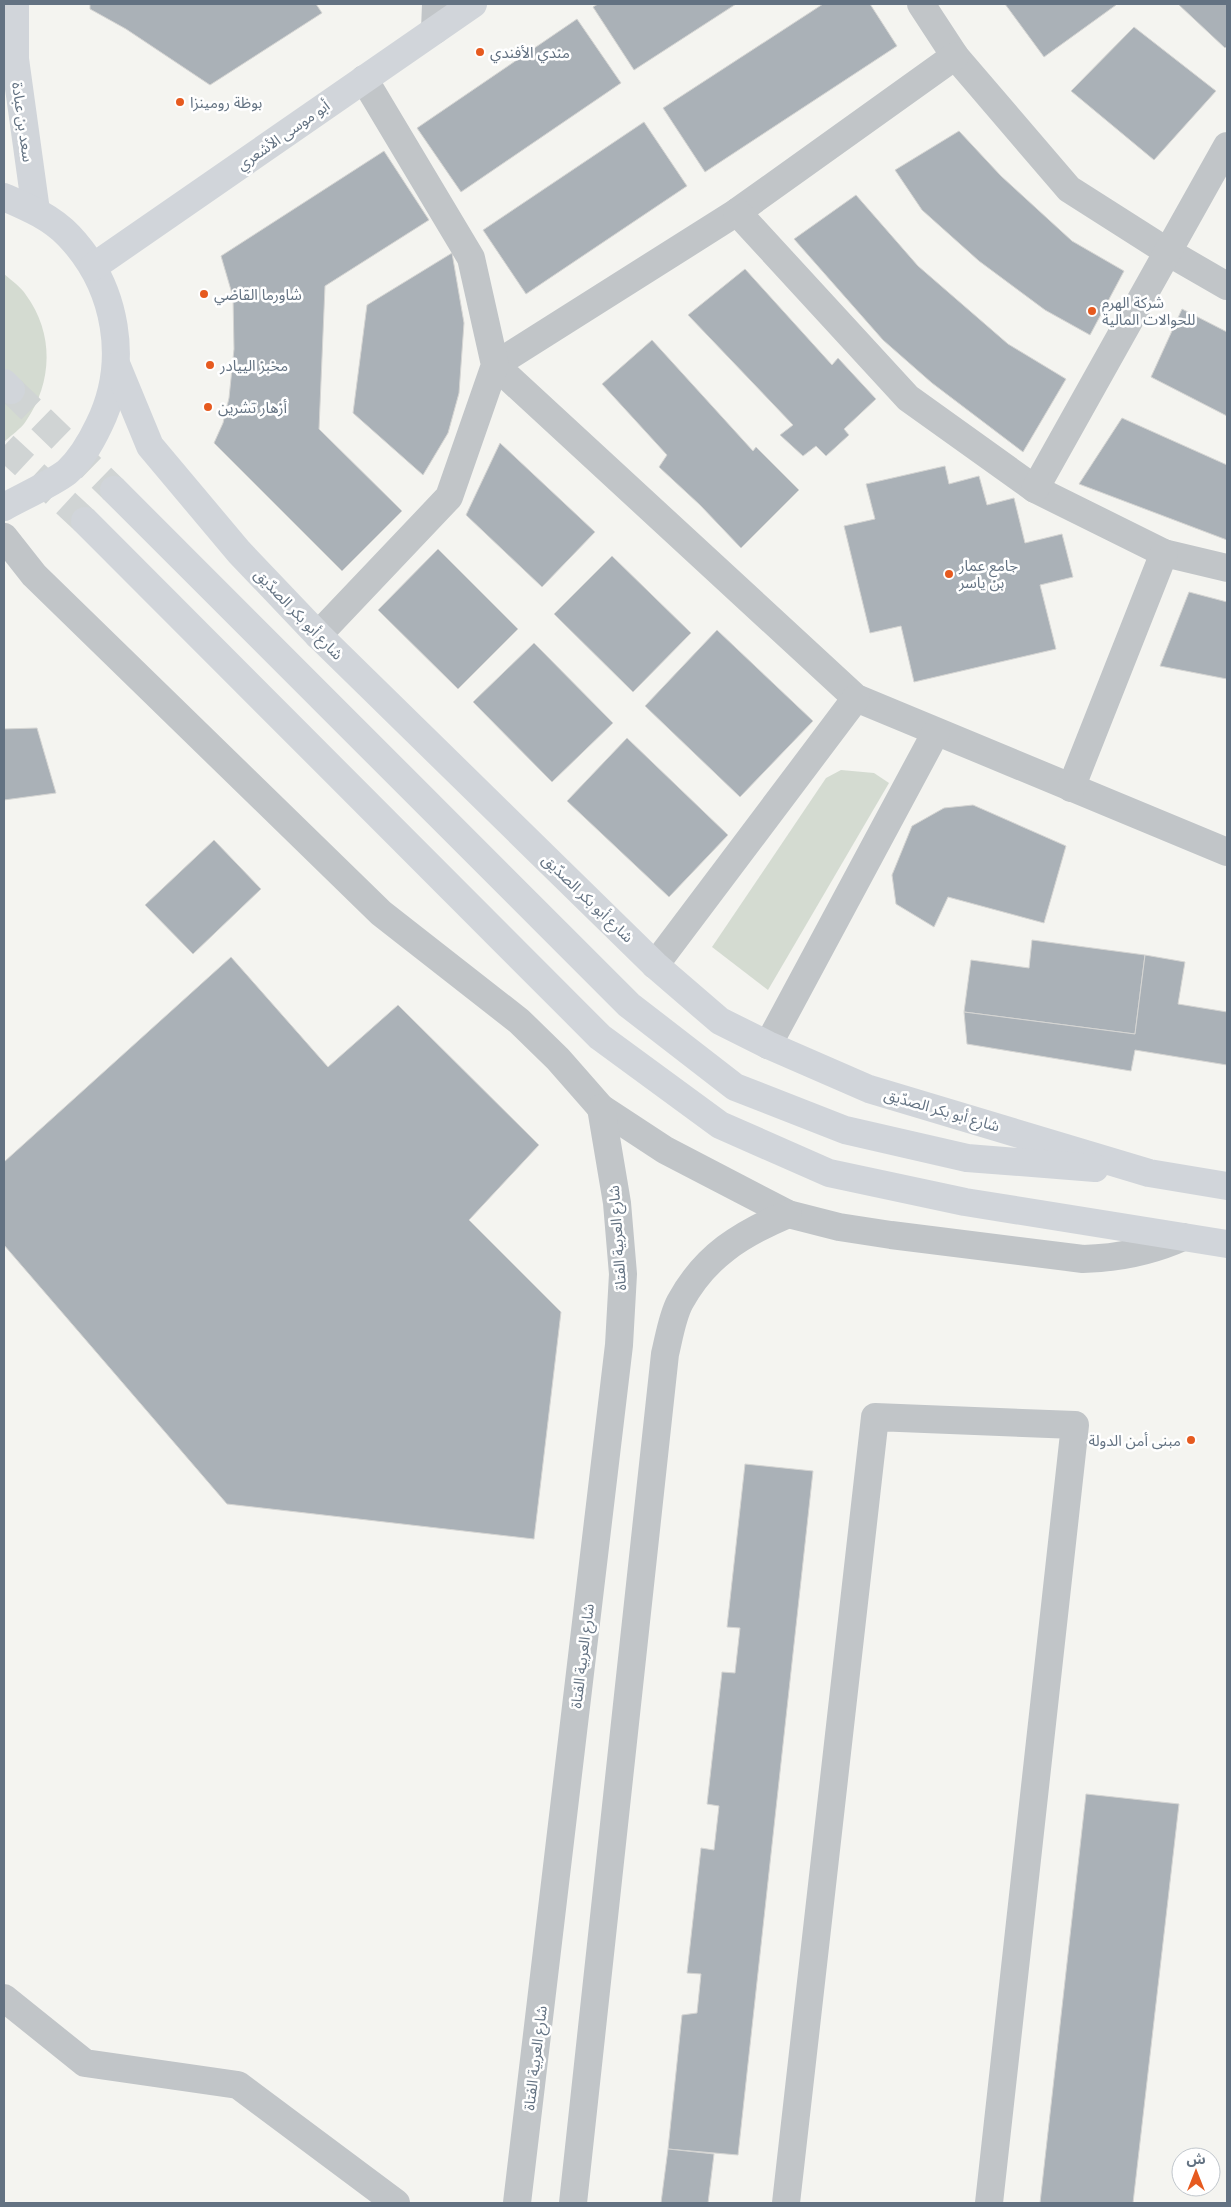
<svg xmlns="http://www.w3.org/2000/svg" width="1231" height="2207" viewBox="0 0 1231 2207" font-family="'Space Grotesk','Noto Sans Arabic',sans-serif">
<rect width="100%" height="100%" fill="#f4f4f0"/>
<!-- green -->
<g fill="#d4dbd1">
<path d="M4,274C11,280 21,287 26,295C54,333 53,382 26,421C21,429 11,435 4,442Z"/>
<path d="M841,770L874,773L889,783L768,990L712,947L826,778Z"/>
</g>
<!-- building -->
<g fill="#aab1b7" stroke="#d5d5d3">
<path d="M90,4H316L322,13L210,85L126,29L90,9Z"/>
<path d="M598,4H736L634,70L593,7Z"/>
<path d="M823,4H870L897,46L705,172L663,108Z"/>
<path d="M1005,4H1114L1116,5L1044,57Z"/>
<path d="M1178,4H1227V46L1225,48Z"/>
<path d="M577,19L621,83L461,192L417,128Z"/>
<path d="M1134,27L1216,91L1154,160L1071,91Z"/>
<path d="M644,122L687,186L526,294L483,230Z"/>
<path d="M959,131L1001,176L1072,241L1124,271L1090,335L1045,310L979,261L922,210L895,170Z"/>
<path d="M384,151L429,220L325,286L319,429L402,511L342,571L214,443L223,423L229,398L234,349L233,297L221,256Z"/>
<path d="M856,195L918,266L1008,344L1066,379L1023,452L932,383L883,340L794,239Z"/>
<path d="M452,253L464,323L459,393L448,433L423,475L353,413L367,305Z"/>
<path d="M745,269L832,365L838,358L876,399L844,429L849,435L826,456L816,446L803,456L780,435L793,425L688,315Z"/>
<path d="M1182,309L1227,332V416L1151,377Z"/>
<path d="M652,340L753,451L756,447L799,490L741,548L700,505L659,467L667,455L602,384Z"/>
<path d="M1122,418L1227,465V540L1079,484Z"/>
<path d="M500,443L595,532L542,587L466,515Z"/>
<path d="M945,466L949,484L979,476L987,505L1014,498L1025,543L1062,534L1073,577L1040,585L1056,649L914,682L901,626L870,633L844,526L875,519L866,484Z"/>
<path d="M438,549L518,629L458,689L378,610Z"/>
<path d="M612,556L691,633L633,692L554,614Z"/>
<path d="M1189,592L1227,602V679L1160,666Z"/>
<path d="M717,630L813,721L740,797L645,706Z"/>
<path d="M534,643L613,723L552,782L473,702Z"/>
<path d="M37,728L56,793L4,800V729Z"/>
<path d="M627,738L728,835L669,897L567,801Z"/>
<path d="M973,805L1066,846L1044,923L948,897L934,927L896,904L892,875L912,826L944,808Z"/>
<path d="M214,840L261,889L193,954L145,905Z"/>
<path d="M1032,940L1145,955L1135,1034L964,1012L971,960L1029,968Z"/>
<path d="M1145,955L1185,962L1178,1004L1227,1012V1065L1135,1050L1131,1071L967,1044L964,1012L1135,1034Z"/>
<path d="M231,957L328,1067L398,1005L539,1145L469,1220L561,1312L534,1539L227,1504L4,1245V1162Z"/>
<path d="M745,1464L813,1471L738,2155L668,2149L682,2015L697,2013L701,1974L687,1973L701,1848L714,1850L719,1806L707,1804L722,1672L735,1673L740,1628L727,1627Z"/>
<path d="M1086,1794L1179,1804L1133,2203H1040Z"/>
<path d="M668,2149L714,2154L708,2203H661Z"/>
</g>
<g fill="none" stroke-linecap="round" stroke-linejoin="round">
<!-- major-tunnel -->
<g stroke="#d0d4d4" stroke-width="28" stroke-dasharray="28 14" stroke-linecap="butt">
<path d="M11,390L114,490"/>
<path d="M4,446L85,521"/>
</g>
<!-- minor -->
<g stroke="#c1c5c8" stroke-width="28">
<path d="M921,4L955,56L1069,189L1168,252L1227,286"/>
<path d="M435,30L436,4"/>
<path d="M955,56L737,212L495,365L856,698L1227,852"/>
<path d="M737,212L908,398L1035,489L1164,553L1227,568"/>
<path d="M1035,489L1227,146"/>
<path d="M4,537L34,575L381,913L519,1021L558,1059L601,1108L665,1150L788,1214L839,1227L891,1235L1083,1259C1119,1258 1150,1252 1183,1237"/>
<path d="M318,635L449,497L495,365L471,258L364,79"/>
<path d="M1071,788L1164,553"/>
<path d="M655,965L856,698"/>
<path d="M768,1045L936,732"/>
<path d="M4,1998L85,2063L238,2085L396,2203"/>
<path d="M517,2203L619,1345L623,1274L617,1203L601,1108"/>
<path d="M573,2203L665,1354C669,1338 672,1317 680,1302C705,1256 741,1234 788,1214"/>
<path d="M786,2203L875,1417L1075,1425L989,2203"/>
</g>
<!-- major -->
<g stroke="#d1d5da" stroke-width="28">
<path d="M15,4V59L36,211"/>
<path d="M4,197C27,207 51,217 69,236C117,287 130,362 99,425C91,442 80,460 67,472C53,483 20,498 4,507"/>
<path d="M93,267L473,4"/>
<path d="M117,366L150,446L239,552L318,635L655,965L720,1021L768,1045L869,1089L1149,1173L1227,1186"/>
<path d="M4,383L11,390"/>
<path d="M114,490L629,1005L735,1087L845,1130L967,1158L1095,1168"/>
<path d="M85,521L600,1037L720,1125L829,1173L965,1202L1227,1244"/>
</g>
</g>
<!-- markers -->
<g fill="#e65a1f" stroke="#fff" stroke-width="2">
<circle cx="480" cy="52" r="5"/>
<circle cx="180" cy="102" r="5"/>
<circle cx="204" cy="294" r="5"/>
<circle cx="1092" cy="311" r="5"/>
<circle cx="210" cy="365" r="5"/>
<circle cx="208" cy="407" r="5"/>
<circle cx="949" cy="574" r="5"/>
<circle cx="1191" cy="1440" r="5"/>
</g>
<g text-anchor="middle" dominant-baseline="central" stroke-width="5" stroke-linejoin="round" paint-order="stroke">
<!-- poi labels -->
<g font-size="15" fill="#637282" stroke="#fff" text-anchor="start">
<text x="490" y="52">مندي الأفندي</text>
<text x="190" y="102">بوظة رومينزا</text>
<text x="214" y="294">شاورما القاضي</text>
<text x="1102" y="302">شركة الهرم<tspan x="1102" dy="17">للحوالات المالية</tspan></text>
<text x="220" y="365">مخبز الييادر</text>
<text x="218" y="407">أزهار تشرين</text>
<text x="959" y="565">جامع عمار<tspan x="959" dy="17">بن ياسر</tspan></text>
<text x="1181" y="1440" text-anchor="end">مبنى أمن الدولة</text>
</g>
<!-- street labels -->
<g font-size="15" fill="#637282" stroke="#fff">
<text transform="translate(23 122) rotate(82)">سعد بن عبادة</text>
<text transform="translate(283 135) rotate(-35)">أبو موسى الأشعري</text>
<text transform="translate(299 614) rotate(46)">شارع أبو بكر الصدّيق</text>
<text transform="translate(588 898) rotate(44)">شارع أبو بكر الصدّيق</text>
<text transform="translate(942 1110) rotate(16)">شارع أبو بكر الصدّيق</text>
<text transform="translate(617 1238) rotate(-94)">شارع العربية الفتاة</text>
<text transform="translate(582 1656) rotate(-83)">شارع العربية الفتاة</text>
<text transform="translate(535 2058) rotate(-83)">شارع العربية الفتاة</text>
</g>
</g>
<!-- border -->
<rect width="1231" height="2207" fill="none" stroke="#637282" stroke-width="10"/>
<!-- north arrow -->
<g transform="translate(1196 2172)"><circle r="24" fill="#ffffff" stroke="#c1c7cd"/>
<path d="M0-4L9 19L0 12L-9 19Z" fill="#e65a1f"/>
<text y="-8" font-size="14" font-weight="bold" text-anchor="middle" fill="#637282">ش</text>
</g>
</svg>
